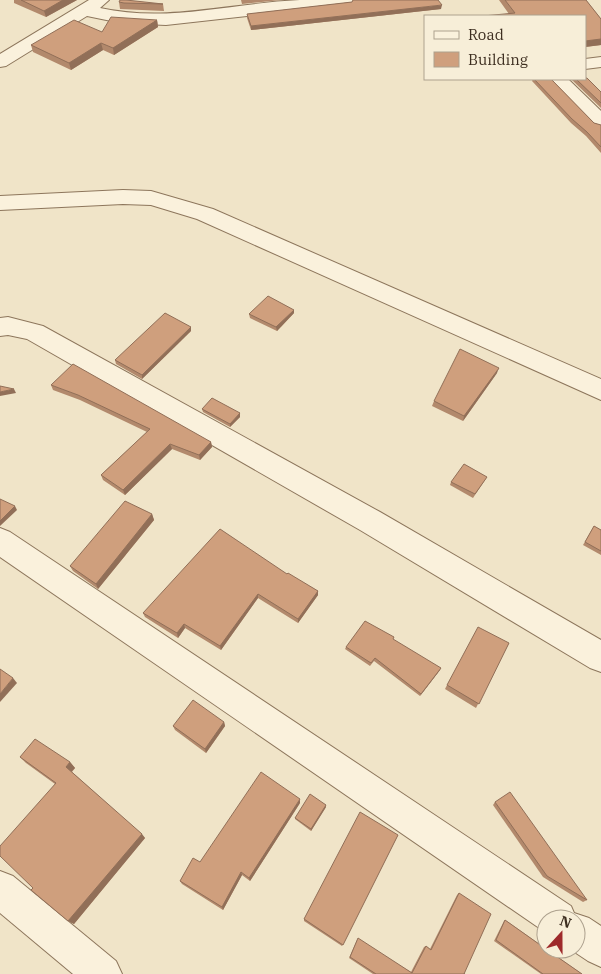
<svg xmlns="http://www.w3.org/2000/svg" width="601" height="974" viewBox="0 0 601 974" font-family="'IBM Plex Serif',serif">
<rect width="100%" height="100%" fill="#f0e4c8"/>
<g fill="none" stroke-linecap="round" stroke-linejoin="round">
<!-- minor casing -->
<g stroke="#8d765c" stroke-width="2">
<g id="minor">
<path d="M89,0H109L100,8C167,23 233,3 300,0C318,0 336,0 353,0L351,4L345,5L166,25L121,23L87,16L6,66L0,67V54Z"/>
<path d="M601,57V67L585,69V59Z"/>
<path d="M549,79H568L601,111V128L594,126Z"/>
<path d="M123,190L151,191L213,209L601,379V400L197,219L151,205L123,204L0,210V196Z"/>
<path d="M8,317L43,326L380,512L601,640V672L590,668L360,530L27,339L8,335L0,336V318Z"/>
<path d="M0,528L10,532L571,906L574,913L589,918L601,926V967L588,961L570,949H576V919H546L545,932L0,557Z"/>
<path d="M0,871L13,876L116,961L122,974H73L0,913Z"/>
</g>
</g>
<!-- minor -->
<use href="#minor" fill="#faf1dc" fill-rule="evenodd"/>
</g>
<!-- wall -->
<g fill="#b2896c">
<path d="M14,0H77L46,17L14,3Z"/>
<path d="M241,0H281L242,4Z"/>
<path d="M499,0H586L601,19V45L585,47V16L509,14Z"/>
<path d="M119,2L163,4L164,11L120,9Z"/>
<path d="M352,2L441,9L251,30L247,18V14Z"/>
<path d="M157,20L158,27L114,55L103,50L71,70L33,52L31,45L102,32Z"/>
<path d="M533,79H551L594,123L601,125V153L586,136L571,123L532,81Z"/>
<path d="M572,79H585L601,92V108L572,80Z"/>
<path d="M294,313L277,331L250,318L249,314Z"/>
<path d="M191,331L142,379L116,364L115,360Z"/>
<path d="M497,373L463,421L432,406L434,401Z"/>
<path d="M51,385L211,442L212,447L200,460L172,449L125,495L103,480L101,475L147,432L80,400L53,390Z"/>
<path d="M202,409L240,413V417L230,427L203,412Z"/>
<path d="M487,477L473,498L450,485L451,482Z"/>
<path d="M152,514L154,520L98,589L73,571L70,566Z"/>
<path d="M594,526L601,530V555L583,545Z"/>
<path d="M287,574L318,591V595L298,623L258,598L221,650L185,628L178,638L145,617L143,613Z"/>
<path d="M509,643L476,708L445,689L447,685Z"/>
<path d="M346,647L440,670L420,696L374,661L370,666L345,649Z"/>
<path d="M224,722L225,726L206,753L175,730L173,726Z"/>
<path d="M20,757L70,762L75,768L72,772L145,838L74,924L68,921L55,784L26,763Z"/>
<path d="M495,802L587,900L583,902L543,877L493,805Z"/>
<path d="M300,803L250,881L242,875L223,910L182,884L180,881L200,862Z"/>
<path d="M326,807L311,831L295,819V818Z"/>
<path d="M398,835L342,946L304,921V919Z"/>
<path d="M459,893L464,974H465H373L349,958L357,940L411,972L424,947L426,946L430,949L457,895Z"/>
<path d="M505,920L582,974H541L494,941L504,921Z"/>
</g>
<!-- shaded-wall -->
<g fill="#916f58">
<path d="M63,0H77L46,17L44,11Z"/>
<path d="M442,5L441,9L251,30V26Z"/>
<path d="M157,20L158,27L114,55L113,48Z"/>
<path d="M601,39V45L585,47V41Z"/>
<path d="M101,43L103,50L71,70L69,63Z"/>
<path d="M294,310V313L277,331L276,327Z"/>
<path d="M191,327V331L142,379V375Z"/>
<path d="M499,368L497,373L463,421L464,416Z"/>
<path d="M14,389L16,393L0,396V392Z"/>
<path d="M240,413V417L230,427V424Z"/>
<path d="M211,442L212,447L200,460L199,455Z"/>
<path d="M170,444L172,449L125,495L123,490Z"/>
<path d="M15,506L17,510L0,526V521Z"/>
<path d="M152,514L154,520L98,589L96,584Z"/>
<path d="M318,591V595L298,623V619Z"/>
<path d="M258,594V598L221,650L220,646Z"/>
<path d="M184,624L185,628L178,638L177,633Z"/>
<path d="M441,668L440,670L420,696L421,694Z"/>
<path d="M13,678L17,683L0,702V694Z"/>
<path d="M224,722L225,726L206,753L205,749Z"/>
<path d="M70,762L75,768L71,772L66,767Z"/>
<path d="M300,799V803L250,881L249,878Z"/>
<path d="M326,805V807L311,831V829Z"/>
<path d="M142,834L145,838L74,924L68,921Z"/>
<path d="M241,872L242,875L223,910L222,907Z"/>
</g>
<!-- building -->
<g fill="#cf9f7d" stroke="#916f58">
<path d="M21,0H63L44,11Z"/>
<path d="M120,0H126L163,4L124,3L119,2Z"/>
<path d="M353,0H438L442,5L251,26L247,14L352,2Z"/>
<path d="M505,0H586L601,19V39L585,41V16H483L515,13Z"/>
<path d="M111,17L157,20L113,48L101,43L69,63L31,45L74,20L102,32Z"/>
<path d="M585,78H587L601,92V103L576,79H585Z"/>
<path d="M534,79H551L594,123L601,125V147L587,132L572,119Z"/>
<path d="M268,296L294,310L276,327L249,314Z"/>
<path d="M165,313L191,327L142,375L115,360Z"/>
<path d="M460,349L499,368L464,416L434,401Z"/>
<path d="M73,364L211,442L199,455L170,444L123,490L101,475L150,429L78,395L51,385Z"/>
<path d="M0,386L14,389L0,392Z"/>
<path d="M212,398L240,413L230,424L202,409Z"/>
<path d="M464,464L487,477L475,494L451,482Z"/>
<path d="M0,499L15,506L0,521Z"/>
<path d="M125,501L152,514L96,584L70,566Z"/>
<path d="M594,526L601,530V551L585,542Z"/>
<path d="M220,529L287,574L288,573L318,591L298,619L258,594L220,646L184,624L177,633L143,613Z"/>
<path d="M365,621L394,637L393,639L441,668L421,694L375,658L371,663L346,647Z"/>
<path d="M478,627L509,643L479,704L447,685Z"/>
<path d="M0,669L13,678L0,694Z"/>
<path d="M193,700L224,722L205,749L173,726Z"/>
<path d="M35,739L70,762L66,767L142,834L68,921L31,890L33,888L0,856V846L56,783L20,757Z"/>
<path d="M261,772L300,799L249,878L241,872L222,907L180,881L193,858L200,862Z"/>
<path d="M510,792L587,900L547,876L495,802Z"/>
<path d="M310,794L326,805L311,829L295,818Z"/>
<path d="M360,812L398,835L343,945L304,919Z"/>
<path d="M459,893L491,914L464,974H465H376L350,957L358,938L412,973L426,946L431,950Z"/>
<path d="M505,920L546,949L582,974H543L496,940Z"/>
</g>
<!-- legend -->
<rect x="424" y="15" width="162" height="65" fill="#f7eed8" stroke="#ada18e"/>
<rect x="434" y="31" width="25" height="8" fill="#faf1dc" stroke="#ada18e"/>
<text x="468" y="40" font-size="15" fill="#3d2e20">Road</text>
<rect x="434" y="52" width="25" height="15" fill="#cf9f7d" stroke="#ada18e"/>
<text x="468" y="65" font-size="15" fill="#3d2e20">Building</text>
<!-- north arrow -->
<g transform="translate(561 934) rotate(21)"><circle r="24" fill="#f7eed8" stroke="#ada18e"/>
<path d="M0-4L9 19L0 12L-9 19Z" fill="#9e2a2b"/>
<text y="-8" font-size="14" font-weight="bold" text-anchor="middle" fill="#3d2e20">N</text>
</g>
</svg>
